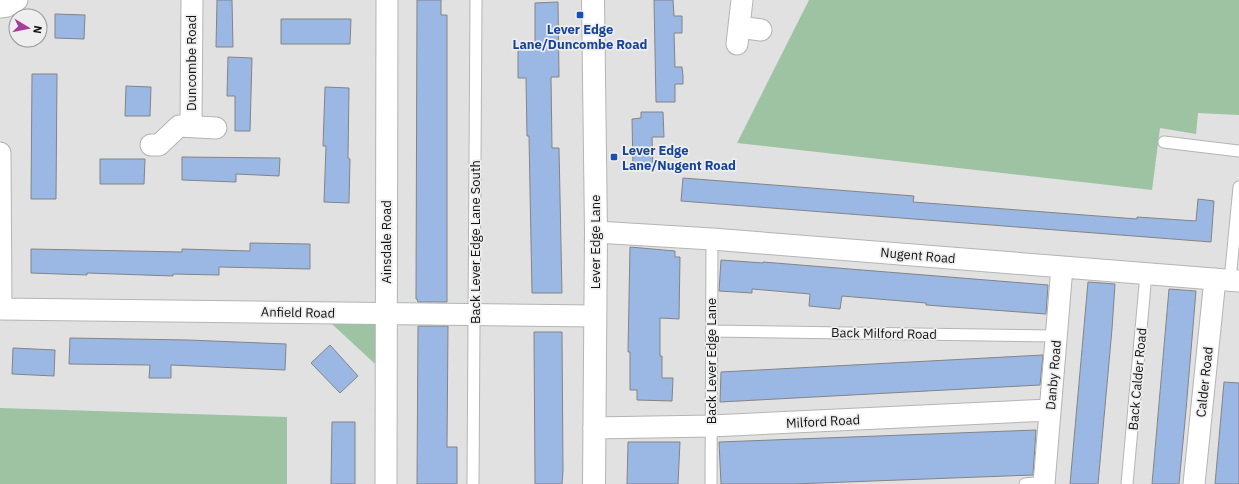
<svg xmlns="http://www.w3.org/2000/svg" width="1239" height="484" viewBox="0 0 1239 484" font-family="'IBM Plex Sans',sans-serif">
	<rect width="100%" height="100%" fill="#e1e1e2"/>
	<path fill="#9dc3a3" d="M809 0H1239V115L1198 113 1196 134 1160 128 1152 190 737 143Z
		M320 313H386V374Z
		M0 408 287 417V484H0Z"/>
	<path fill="#9bb7e3" stroke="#838485" d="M217 0H232L233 47H216Z
		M417 0H441V15H447V302H418L417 299H416Z
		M654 0H673L674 16H682V33H674L675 67H682L683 76V84H675V102H656Z
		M558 2 559 77H551L552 148H559L562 293H532L529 136H527L526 78H518V46L535 45V3Z
		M55 14 85 15 84 39 55 38Z
		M281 19H351L350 44H281Z
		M228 57 252 58 250 131H235V96H227Z
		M32 74H57L56 199H31Z
		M126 86 151 87 150 116H125Z
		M325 87 349 88 348 158 350 159 349 203 324 202 326 146H323Z
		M641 112H663L664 137H652L653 168H633L632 119 641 118Z
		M182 157 280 158 279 176 236 174V182L182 180Z
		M100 159H145L144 184H100Z
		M683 178 914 196 913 202 1137 219V217L1196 221 1198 199 1214 201 1211 242 681 201Z
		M250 243 310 244V269L219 267V275L173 274V276L87 273V275L31 273V249L182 252V249L250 251Z
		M630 247 675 251V257H680L679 319 660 318V356H662V378H673L672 401 637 400V390H630V352H628Z
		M721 260 763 263V262L1048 285 1046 314 926 305V303L842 296 840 309 809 306 810 294 752 289V293L719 291Z
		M1088 282 1115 284 1112 329 1098 484H1070Z
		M1169 289 1196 291 1186 410 1179 484H1152Z
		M418 326H448L447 447H457V484H417Z
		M534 332H562L563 471 562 484H535Z
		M70 338 188 340 286 344 285 370 171 365V378H149L150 365 69 364Z
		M330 345 358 376 340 393 311 363Z
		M13 348 55 350 54 376 12 374Z
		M1043 355 1040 385 720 402 721 372Z
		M1224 382 1239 383V484H1215Z
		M332 422H355V484H331Z
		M1036 430 1033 475 793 484H721L719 442Z
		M628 442H680L678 484H627Z"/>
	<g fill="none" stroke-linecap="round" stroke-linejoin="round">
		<defs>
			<path id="service" d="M1164 142 1239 151
				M1230 280 1239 187
				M711 331 1057 336
				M473 484 476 0
				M711 484 712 239
				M1025 484 1044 482
				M1127 484 1146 274"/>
			<path id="minor" d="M0 7 7 6 17 0
				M739 27 761 30
				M737 44 742 0
				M191 126 192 0
				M151 145H159L179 126 216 128
				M0 153 1 309
				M596 232 712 239 1239 281
				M0 309 595 316
				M594 428 711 426 1050 410
				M386 484 387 0
				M1044 484 1062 267
				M1194 484 1215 279"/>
			<path id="tertiary" d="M593 0 596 232 594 484"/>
		</defs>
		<use href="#service" stroke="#b3b4b4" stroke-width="13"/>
		<use href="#minor" stroke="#b3b4b4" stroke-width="23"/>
		<use href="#tertiary" stroke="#b3b4b4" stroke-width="24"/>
		<use href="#service" stroke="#fff" stroke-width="11"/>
		<use href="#minor" stroke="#fff" stroke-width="21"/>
		<use href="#tertiary" stroke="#fff" stroke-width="22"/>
	</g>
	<g fill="#1a4fb4" stroke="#eeeeef" stroke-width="1.5">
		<rect x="576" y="11" width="8" height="8" rx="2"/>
		<rect x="610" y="153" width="8" height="8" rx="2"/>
	</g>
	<g text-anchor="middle" stroke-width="3.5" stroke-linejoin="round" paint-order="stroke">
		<g font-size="13" font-weight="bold" fill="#164399" stroke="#eeeeef">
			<text x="580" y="34">Lever Edge<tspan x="580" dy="15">Lane/Duncombe Road</tspan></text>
			<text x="622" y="155" text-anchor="start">Lever Edge<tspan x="622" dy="15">Lane/Nugent Road</tspan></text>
		</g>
		<g font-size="13" fill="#121213" stroke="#eeeeef">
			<text transform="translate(191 63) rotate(-90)" y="5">Duncombe Road</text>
			<text transform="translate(386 242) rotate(-90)" y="5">Ainsdale Road</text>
			<text transform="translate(475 242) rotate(-90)" y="5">Back Lever Edge Lane South</text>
			<text transform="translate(595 242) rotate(-90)" y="5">Lever Edge Lane</text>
			<text transform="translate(918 255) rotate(5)" y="5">Nugent Road</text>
			<text transform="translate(298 312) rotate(1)" y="5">Anfield Road</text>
			<text transform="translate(884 333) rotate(1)" y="5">Back Milford Road</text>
			<text transform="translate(711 361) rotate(-90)" y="5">Back Lever Edge Lane</text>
			<text transform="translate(1053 375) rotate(-85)" y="5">Danby Road</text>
			<text transform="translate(1137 379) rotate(-85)" y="5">Back Calder Road</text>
			<text transform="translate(1204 382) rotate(-84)" y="5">Calder Road</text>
			<text transform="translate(823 421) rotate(-3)" y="5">Milford Road</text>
		</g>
	</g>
	<g transform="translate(28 28) rotate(100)"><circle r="19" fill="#eeeeef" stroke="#969697"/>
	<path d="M0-3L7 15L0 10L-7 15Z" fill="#a73c9c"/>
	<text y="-6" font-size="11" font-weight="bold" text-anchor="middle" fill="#121213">N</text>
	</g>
</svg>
